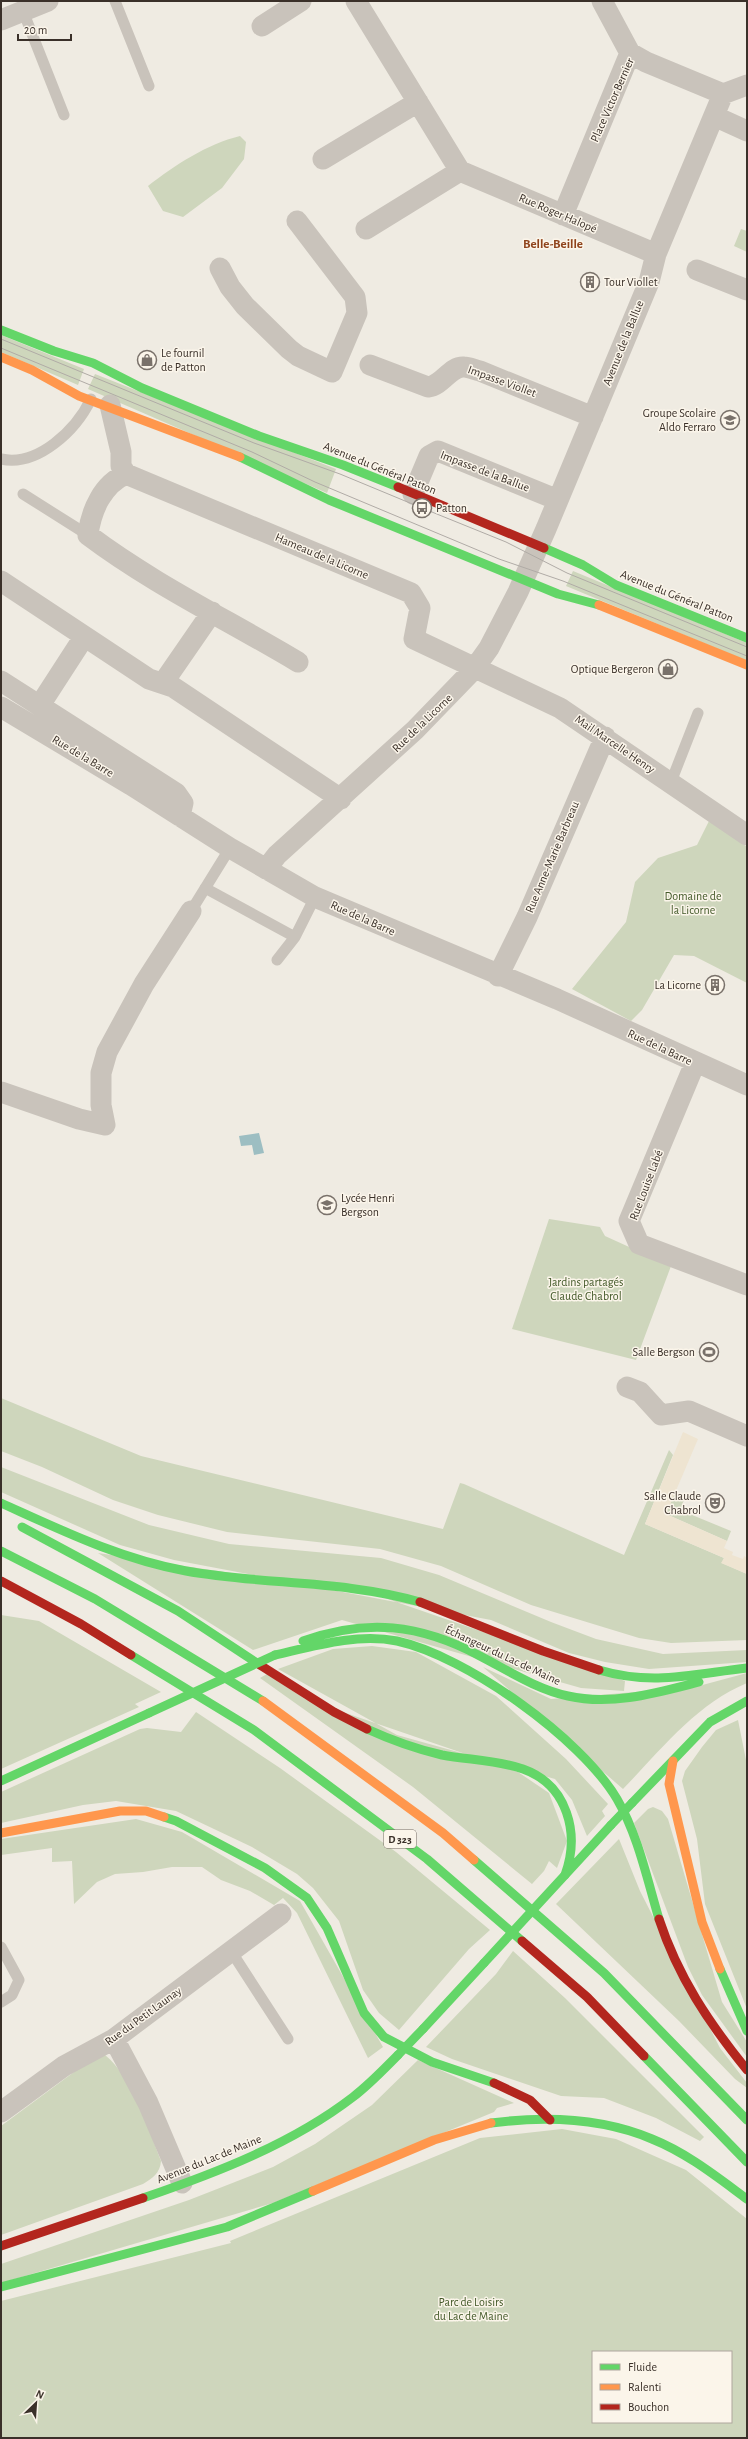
<svg xmlns="http://www.w3.org/2000/svg" width="748" height="2439" viewBox="0 0 748 2439" font-family="'Alegreya Sans',sans-serif">
	<rect width="100%" height="100%" fill="#efebe2"/>
	<path fill="#ced6bc" fill-rule="evenodd" d="M240 136 246 142 244 159 222 188 183 217 163 211 148 186C175 165 207 144 240 136Z
		M741 229 747 231V252L734 246Z
		M1 335 84 369 78 385 1 352Z
		M95 374 336 469 327 493 88 389Z
		M573 571 747 643V661L566 586Z
		M710 819 747 847V983L694 956 674 955 642 1010 631 1021 572 989 626 922 635 882 658 858 697 845Z
		M549 1219 600 1227 605 1236 671 1266 636 1360 512 1329Z
		M1 1398 141 1456 443 1529 460 1483 464 1484 624 1555 669 1450 673 1455 645 1524 724 1558 722 1563 747 1574V1640L671 1643 639 1638 531 1605 441 1566 380 1549 227 1532 158 1515 113 1500 42 1467 1 1451Z
		M1 1467 149 1525 229 1544 381 1558 439 1575 551 1622 596 1639 663 1654 747 1650V1662L649 1669 605 1662 569 1653 491 1620 174 1560 120 1545 1 1492Z
		M675 1492 685 1497 680 1510 731 1531 727 1541 666 1514Z
		M98 1553 376 1595 625 1681 624 1691 581 1688 342 1620 253 1650Z
		M1 1615 39 1621 161 1692 135 1704 139 1707 1 1769Z
		M372 1646 416 1652 496 1696 566 1759 608 1804 602 1811 605 1816 587 1836 572 1800 555 1779 397 1735 278 1669 333 1649Z
		M483 1667 551 1699 695 1687 747 1673V1683C696 1704 660 1751 623 1789Z
		M267 1674 305 1699 518 1772 549 1793 567 1841 557 1868 549 1861 544 1871 532 1884 413 1787 260 1678Z
		M196 1712 280 1768 396 1852 490 1930 469 1949 399 2030 379 2013 363 1990 339 1921 313 1888 297 1874 252 1847 176 1811 116 1801 83 1805 1 1823V1792L140 1729 147 1728 181 1732Z
		M738 1720 747 1765V2009L705 1904 697 1839 682 1781 685 1771 702 1747 716 1730Z
		M653 1807 662 1811 668 1819 722 2002 747 2042V2057L702 1995 688 1967 634 1823 648 1809Z
		M136 1819 182 1832 300 1901 383 2047 368 2058 297 1913 283 1898 274 1905 250 1891 221 1880 202 1867H172L143 1872 115 1874 97 1882 74 1904 72 1861 52 1862V1848L1 1855V1839Z
		M619 1839 640 1891 720 2048 747 2083V2088L735 2079 679 2021 556 1904Z
		M513 1951 565 1998 704 2137 700 2141 656 2118 604 2098 561 2096 452 2059 426 2047 496 1974Z
		M97 2055H105C133 2078 148 2127 161 2161 160 2173 153 2178 143 2184L1 2235V2126Z
		M418 2060 514 2103 497 2108 494 2112 273 2203 1 2283V2264L189 2200 273 2167 315 2144 372 2105Z
		M562 2129 616 2139 686 2170 747 2219V2438H1V2301L231 2243 230 2241 480 2138ZM593 2352H731V2422H593Z"/>
	<path fill="#eee4d1" d="M683 1432 698 1439 666 1514 727 1541 724 1548 733 1552 732 1555 743 1559 744 1556 747 1558V1574L721 1563 724 1558 645 1524Z"/>
	<path fill="#9dbec2" d="M259 1133 264 1153 254 1155 252 1145 241 1146 239 1136Z"/>
	<g fill="none" stroke-linecap="round" stroke-linejoin="round">
		<path stroke="#c9c3bb" stroke-width="11" d="M115 1 149 86
			M23 11 64 115
			M1 459C38 467 76 430 91 399
			M23 494 88 535
			M671 782 698 713
			M205 888 295 937
			M191 911 230 848
			M277 960 295 937 315 897
			M1 1947 19 1980 12 1995 1 2002
			M231 1951 288 2039"/>
		<path stroke="#c9c3bb" stroke-width="21" d="M356 1 460 171 656 254
			M602 1 630 53
			M1 20 48 1
			M262 26 301 1
			M630 53 646 62 723 94
			M723 94 747 85
			M714 116 747 131
			M323 159 418 102
			M563 215 630 53
			M366 229 460 171
			M220 268 230 287 245 306 289 349 298 356 332 372 357 313 355 297 297 221
			M697 270 747 290
			M370 365 428 387C443 385 450 366 464 367 469 367 475 370 480 371L593 417
			M110 405 121 452V466L126 474 411 593 420 608 414 639 560 708 747 835
			M126 474C103 484 91 510 88 535 153 584 228 620 298 662
			M413 494 429 456 438 451 558 500
			M1 581 149 679 173 687 341 799
			M1 681 176 793 183 803 180 816
			M163 683 212 612
			M40 705 84 637
			M1 707 131 785 230 848 315 897 557 999 747 1085
			M266 869 277 855 415 730 474 669 489 648 518 592 546 529 649 282 656 254 723 94
			M498 976 527 917 605 737
			M695 1063 629 1221 639 1244 747 1285
			M1 1092 79 1119 105 1125 101 1105V1073L107 1052 144 984 191 911
			M627 1387 640 1392 661 1415 689 1411 747 1436
			M114 2039 148 2103 182 2183
			M1 2112 64 2066 114 2039 281 1914"/>
		<path stroke="#63d668" stroke-width="9" d="M1 330 54 351 93 363 142 388 259 436 343 465 398 487
			M240 457 329 500 558 594 599 605
			M544 548 583 565 616 585 747 638
			M1 1503C61 1530 120 1559 186 1571 264 1585 343 1580 420 1602
			M22 1527 178 1611 260 1665
			M1 1551 95 1599 263 1701
			M303 1641C367 1618 420 1624 480 1656 509 1671 536 1689 568 1696 612 1706 656 1693 699 1682
			M131 1655 254 1730 427 1859 522 1941
			M275 1655C314 1646 357 1633 397 1641 466 1656 581 1738 617 1799 638 1835 647 1879 659 1919
			M599 1670C653 1686 693 1674 747 1668
			M367 1729C391 1740 416 1749 442 1755 469 1760 497 1760 523 1769 568 1785 580 1834 565 1875
			M1 1781 149 1713
			M632 1803 710 1722 747 1701
			M164 1817 176 1821 265 1868 307 1898 327 1928 364 2013 384 2037 432 2062 494 2083
			M474 1860 604 1973 747 2120
			M565 1875 611 1825
			M720 1969 747 2031
			M423 2029 484 1963
			M644 2056 747 2162
			M491 2123C545 2116 602 2118 652 2139 687 2153 717 2177 747 2199
			M143 2198C216 2173 292 2144 353 2097 370 2084 384 2069 398 2055
			M1 2287 227 2227 313 2191"/>
		<path stroke="#ff974d" stroke-width="9" d="M1 357 32 370 79 396 240 457
			M599 605 747 665
			M263 1701 443 1833 474 1860
			M673 1761 669 1784 702 1922 720 1969
			M1 1833 120 1811H146L164 1817
			M313 2191 434 2140 491 2123"/>
		<path stroke="#b3261e" stroke-width="9" d="M398 487 544 548
			M1 1581 81 1624 131 1655
			M420 1602 543 1651 599 1670
			M260 1665 334 1712 367 1729
			M659 1919C678 1977 709 2023 747 2070
			M522 1941 587 1997 644 2056
			M494 2083 530 2100 550 2120
			M1 2246 143 2198"/>
		<path stroke="#b0aba6" stroke-width="1" d="M1 339 254 443 340 474 422 508 506 542 567 573 747 647
			M1 348 252 452 315 482 499 559 563 581 747 656"/>
		<path stroke="#63d668" stroke-width="9" d="M149 1713 275 1655
			M611 1825 632 1803
			M484 1963 565 1875
			M398 2055 423 2029"/>
	</g>
	<defs>
		<symbol id="building-ring" viewBox="-11 -11 22 22"><circle r="9.5" fill="#fbf5ea" stroke="#79716a" stroke-width="1.5"/><path d="M-4-6H4V6H1V3H-1V6H-4ZM-2.5-4.3h1.7v1.8h-1.7ZM.8-4.3h1.7v1.8H.8ZM-2.5-1h1.7V.8h-1.7ZM.8-1h1.7V.8H.8Z" fill="#79716a"/></symbol>
		<symbol id="shop-ring" viewBox="-11 -11 22 22"><circle r="9.5" fill="#fbf5ea" stroke="#79716a" stroke-width="1.5"/><path d="M-5-2.5h2.3a2.7 3.5 0 0 1 5.4 0H5L5.5 6h-11ZM-1.5-2.5h3a1.5 2.3 0 0 0-3 0Z" fill="#79716a"/></symbol>
		<symbol id="school-ring" viewBox="-11 -11 22 22"><circle r="9.5" fill="#fbf5ea" stroke="#79716a" stroke-width="1.5"/><path d="M0-5L7-2L0 1L-7-2ZM-4 1L0 2.5L4 1V4Q0 6-4 4Z" fill="#79716a"/></symbol>
		<symbol id="bus-ring" viewBox="-11 -11 22 22"><circle r="9.5" fill="#fbf5ea" stroke="#79716a" stroke-width="1.5"/><path d="M-5-6H5V4H4V6H2V4H-2V6H-4V4H-5ZM-3.5-4V0h7V-4ZM-3.5 1.2v1.5H-2V1.2ZM2 1.2v1.5H3.5V1.2Z" fill="#79716a"/></symbol>
		<symbol id="stadium-ring" viewBox="-11 -11 22 22"><circle r="9.5" fill="#fbf5ea" stroke="#79716a" stroke-width="1.5"/><path d="M0-5a6.5 5 0 1 0 0 10a6.5 5 0 1 0 0-10ZM-3.5-1.8h7v3.6h-7Z" fill="#79716a"/></symbol>
		<symbol id="theatre-ring" viewBox="-11 -11 22 22"><circle r="9.5" fill="#fbf5ea" stroke="#79716a" stroke-width="1.5"/><path d="M-5-5.5Q0-4 5-5.5V0Q5 5 0 6Q-5 5-5 0ZM-3.3-2.5H-1v1.5H-3.3ZM1-2.5H3.3v1.5H1ZM-2.8 1Q0 5.5 2.8 1Z" fill="#79716a"/></symbol>
	</defs>
	<g fill-rule="evenodd">
		<use href="#building-ring" x="579" y="271" width="22" height="22"/>
		<use href="#shop-ring" x="136" y="349" width="22" height="22"/>
		<use href="#school-ring" x="719" y="409" width="22" height="22"/>
		<use href="#bus-ring" x="411" y="497" width="22" height="22"/>
		<use href="#shop-ring" x="657" y="658" width="22" height="22"/>
		<use href="#building-ring" x="704" y="974" width="22" height="22"/>
		<use href="#school-ring" x="316" y="1194" width="22" height="22"/>
		<use href="#stadium-ring" x="698" y="1341" width="22" height="22"/>
		<use href="#theatre-ring" x="704" y="1492" width="22" height="22"/>
	</g>
	<g text-anchor="middle" stroke-width="3" stroke-linejoin="round" paint-order="stroke">
		<rect fill="#fbf5ea" stroke="#746b63" stroke-width="1" x="384" y="1830" width="32" height="18" rx="3"/>
		<g font-size="11" font-weight="bold" fill="#3a3029">
			<text x="400" y="1843">D 323</text>
		</g>
		<g font-size="12" fill="#3a3029" stroke="#fbf5ea">
			<text transform="translate(612 100) rotate(-66)" y="4">Place Victor Bernier</text>
			<text transform="translate(558 213) rotate(23)" y="4">Rue Roger Halopé</text>
			<text transform="translate(623 343) rotate(-68)" y="4">Avenue de la Ballue</text>
			<text transform="translate(502 381) rotate(20)" y="4">Impasse Viollet</text>
			<text transform="translate(380 468) rotate(22)" y="4">Avenue du Général Patton</text>
			<text transform="translate(485 471) rotate(21)" y="4">Impasse de la Ballue</text>
			<text transform="translate(322 556) rotate(23)" y="4">Hameau de la Licorne</text>
			<text transform="translate(677 596) rotate(22)" y="4">Avenue du Général Patton</text>
			<text transform="translate(422 723) rotate(-44)" y="4">Rue de la Licorne</text>
			<text transform="translate(615 744) rotate(34)" y="4">Mail Marcelle Henry</text>
			<text transform="translate(83 756) rotate(31)" y="4">Rue de la Barre</text>
			<text transform="translate(552 857) rotate(-67)" y="4">Rue Anne-Marie Barbreau</text>
			<text transform="translate(363 918) rotate(24)" y="4">Rue de la Barre</text>
			<text transform="translate(660 1047) rotate(25)" y="4">Rue de la Barre</text>
			<text transform="translate(646 1185) rotate(-69)" y="4">Rue Louise Labé</text>
			<text transform="translate(503 1655) rotate(25)" y="4">Échangeur du Lac de Maine</text>
			<text transform="translate(143 2016) rotate(-36)" y="4">Rue du Petit Launay</text>
			<text transform="translate(209 2159) rotate(-22)" y="4">Avenue du Lac de Maine</text>
		</g>
		<g font-size="12" fill="#3a3029" stroke="#fbf5ea" text-anchor="end">
			<text x="604" y="286" text-anchor="start">Tour Viollet</text>
			<text x="161" y="357" text-anchor="start">Le fournil<tspan x="161" dy="14">de Patton</tspan></text>
			<text x="716" y="417">Groupe Scolaire<tspan x="716" dy="14">Aldo Ferraro</tspan></text>
			<text x="436" y="512" text-anchor="start">Patton</text>
			<text x="654" y="673">Optique Bergeron</text>
			<text x="701" y="989">La Licorne</text>
			<text x="341" y="1202" text-anchor="start">Lycée Henri<tspan x="341" dy="14">Bergson</tspan></text>
			<text x="695" y="1356">Salle Bergson</text>
			<text x="701" y="1500">Salle Claude<tspan x="701" dy="14">Chabrol</tspan></text>
		</g>
		<g font-size="12" fill="#445a2a" stroke="#fbf5ea">
			<text x="693" y="900">Domaine de<tspan x="693" dy="14">la Licorne</tspan></text>
			<text x="586" y="1286">Jardins partagés<tspan x="586" dy="14">Claude Chabrol</tspan></text>
			<text x="471" y="2306">Parc de Loisirs<tspan x="471" dy="14">du Lac de Maine</tspan></text>
		</g>
		<g font-size="13" font-weight="bold" fill="#8f431b" stroke="#fbf5ea">
			<text x="553" y="248">Belle-Beille</text>
		</g>
	</g>
	<rect width="748" height="2439" fill="none" stroke="#3a3029" stroke-width="4"/>
	<rect x="592" y="2351" width="140" height="72" fill="#fbf5ea" stroke="#aea69d"/>
	<rect x="600" y="2364" width="20" height="6" fill="#63d668" stroke="#aea69d"/>
	<text x="628" y="2371" font-size="12" fill="#3a3029">Fluide</text>
	<rect x="600" y="2384" width="20" height="6" fill="#ff974d" stroke="#aea69d"/>
	<text x="628" y="2391" font-size="12" fill="#3a3029">Ralenti</text>
	<rect x="600" y="2404" width="20" height="6" fill="#b3261e" stroke="#aea69d"/>
	<text x="628" y="2411" font-size="12" fill="#3a3029">Bouchon</text>
	<g transform="translate(36 2403) rotate(25)" stroke="#fbf5ea" stroke-width="3" paint-order="stroke">
	<path d="M0-3L7 15L0 10L-7 15Z" fill="#3a3029"/>
	<text y="-6" font-size="11" font-weight="bold" text-anchor="middle" fill="#3a3029">N</text>
	</g>
	<path d="M18 34v6h53v-6" fill="none" stroke="#3a3029" stroke-width="2"/>
	<text x="24" y="34" font-size="12" fill="#3a3029" stroke="#fbf5ea" stroke-width="3" paint-order="stroke">20 m</text>
</svg>
